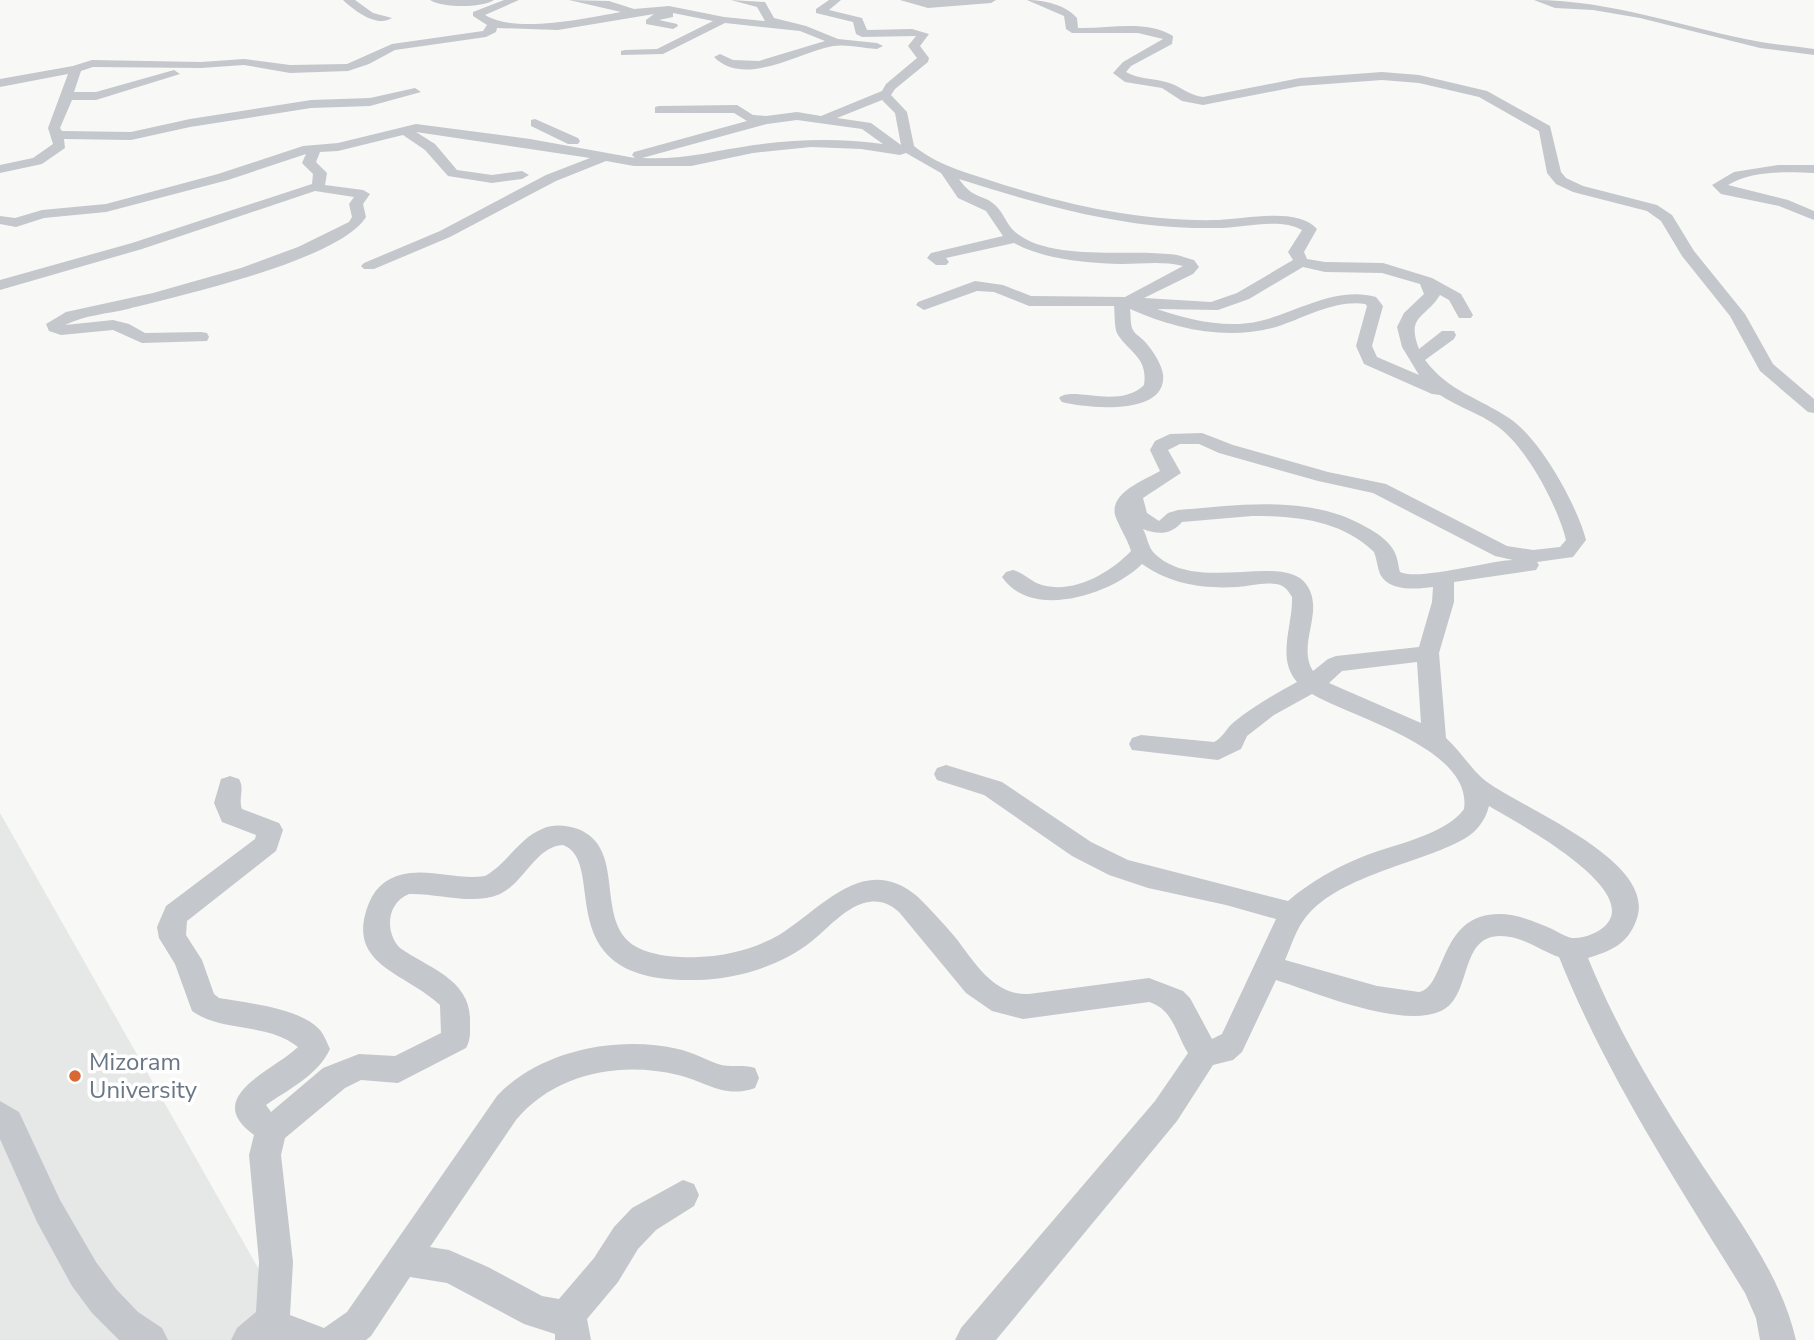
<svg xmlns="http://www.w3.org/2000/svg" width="1814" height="1340" viewBox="0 0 1814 1340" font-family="'Nunito Sans',sans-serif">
	<rect width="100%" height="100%" fill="#f8f8f6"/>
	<path fill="#e6e7e7" d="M0 813 299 1340H0Z"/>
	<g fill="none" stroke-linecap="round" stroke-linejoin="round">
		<path fill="#c4c7cb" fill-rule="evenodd" d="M343 0H355L373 13 392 18C377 28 355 11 343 0Z
			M430 0H494C481 8 443 8 430 0Z
			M504 0H519L485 15C515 34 587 18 621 12L569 0 609 1 634 9 669 6 724 17 765 21 757 7 731 0 765 2 774 18 806 26 838 39 877 43 883 46 877 49C863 48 847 44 833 46 799 52 745 88 714 57L720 54 733 60 759 61 825 41 800 31 725 23 663 54 621 55V51L625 50 657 49 713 21 673 13V17L659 20 677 24 678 26 673 29 646 24V20L654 14 558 30 497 28 496 32 486 37 395 50 369 64 348 71 290 73 244 65 201 68 93 67 81 71 74 92H96L174 70 180 74 96 100H72L60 128 62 131 131 132 190 119 311 100 370 98 415 88 421 92 370 106 311 108 190 127 131 140 64 139 65 148 42 164 0 173V165L33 158 53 144 48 128 68 74 0 87V79L73 66 92 60 201 62 244 59 290 65 347 64 392 44 483 31 487 25 473 16V12Z
			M829 0H841L829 10 862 18 867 30 912 29 929 34 920 46 929 58 928 62 895 89 891 95 907 112 914 146C937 165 965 172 992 181 1066 205 1141 222 1219 220 1245 219 1298 207 1317 229L1304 252 1307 259 1325 262 1383 263 1432 278 1461 294 1473 315 1471 318H1459L1449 300 1440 295C1425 319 1406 315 1419 349L1442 331H1454L1456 335 1454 339 1425 360C1448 391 1479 398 1509 418 1540 438 1577 505 1586 540L1573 557 1537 562 1539 565 1536 570 1454 582V602L1439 653 1446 738C1460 751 1470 767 1482 778 1516 807 1661 860 1636 921 1627 945 1610 951 1588 958 1616 1027 1654 1091 1695 1154 1733 1213 1780 1271 1796 1340H1760L1756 1318 1745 1293C1678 1184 1607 1077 1559 957 1543 952 1528 940 1510 937 1456 927 1475 996 1441 1011 1401 1029 1317 993 1276 980L1242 1052 1233 1060 1213 1065 1177 1121 996 1340H955L961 1328 1155 1101 1188 1053C1176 1034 1173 1009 1149 1002L1023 1019 992 1011 966 993 899 912C889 903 878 899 864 903 844 909 828 928 812 941 781 966 737 979 697 980 543 984 610 863 563 845 536 846 524 883 500 894 472 906 439 893 409 894 386 903 385 933 400 948 428 968 471 979 470 1021 470 1031 471 1039 466 1048L398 1083 361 1080 345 1088 285 1138 281 1155 293 1262 290 1315 324 1328 347 1312 497 1096C540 1050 618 1035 678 1049 692 1052 704 1059 718 1064 730 1068 742 1064 755 1068L759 1078 755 1088C724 1099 707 1082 678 1075 621 1061 555 1073 516 1120L430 1247 449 1250 488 1267 542 1296 559 1299 594 1258 614 1227 632 1208 683 1180 694 1184 699 1195 694 1206 656 1230 638 1249 618 1282 587 1319 591 1340H555V1334L524 1324 447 1283 410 1277 371 1336 366 1340H231L237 1328 256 1312 259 1262 249 1155 254 1135C201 1097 273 1071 298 1047 267 1022 223 1033 192 1011L175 964 159 938 157 927 166 906 255 839 256 835 222 822 214 803 221 779 230 776 239 779C245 789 238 798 242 809L279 823 283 830 276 851 187 921 186 935 202 960 214 994 219 998C247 1003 299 1008 319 1029 324 1034 327 1043 330 1049 318 1075 289 1089 266 1105L271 1112 323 1068 359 1054 395 1056 441 1033 440 1005C405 972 344 965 369 903 376 885 391 875 410 873 435 870 460 880 485 876 507 864 518 839 542 829 554 824 565 825 578 829 624 847 598 910 627 940 643 956 677 958 698 957 727 956 754 949 779 935 822 909 864 851 918 897 930 909 943 923 955 937 974 961 993 996 1029 994L1149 978 1183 991 1190 998 1212 1039 1222 1034 1276 919 1226 905 1148 888 1109 875 1072 856 984 795 937 780 934 774 937 768 946 765 1002 782 1091 842 1128 860 1288 901C1310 882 1335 868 1362 857 1391 845 1446 835 1464 809 1473 748 1352 718 1312 694L1274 715 1247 736 1241 749 1218 760 1132 750 1129 744 1132 738 1141 735 1214 742C1224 737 1226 728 1234 722 1254 706 1275 694 1297 682 1276 658 1293 626 1292 597 1288 590 1284 585 1276 584 1263 582 1249 586 1237 587 1203 589 1170 584 1142 564 1112 594 1032 621 1002 577L1006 572 1013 570C1024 573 1031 582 1042 585 1074 594 1110 573 1131 551 1127 538 1119 527 1115 515 1110 492 1145 480 1160 471L1150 450 1155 441 1170 434 1202 433 1233 445 1328 472 1386 484 1507 546 1533 550 1560 547 1566 540C1558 506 1525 445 1497 426 1479 413 1458 407 1440 395L1432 394 1364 364 1356 346 1367 306 1365 304C1336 300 1308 316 1282 325 1232 342 1177 330 1130 309 1131 315 1130 325 1133 330 1135 334 1138 335 1141 338 1150 346 1161 362 1163 374 1168 417 1085 408 1062 402L1059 398C1071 385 1119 410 1144 385 1148 358 1131 354 1118 335 1114 329 1115 315 1114 306H1029L994 292 977 291 924 310 916 305 918 302 975 281 1003 285 1031 296 1125 297 1183 266C1162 261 1143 264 1122 264 1088 263 1044 260 1014 243L946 258 949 262 946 265H936L927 258 931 253 1003 236 986 211 958 198 941 173 906 153 900 155 861 149 811 147 753 153 691 166H634L606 161 556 181 450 237 374 269H364L361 266 364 263 440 231 546 175 590 158 416 132 435 144 457 170 492 175 522 171 529 175 522 179 492 183 448 176 425 150 403 135 338 151 320 152 316 162 327 173 325 185 363 190 370 194 363 204 366 217C340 260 179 296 128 309 107 314 85 315 65 325L113 320 129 324 145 333 201 332 207 333 209 337 207 341 142 343 113 330 61 335 49 331 46 324 66 312 153 293 241 268 298 247 349 222 352 217 349 204 354 197 315 191 142 249 0 290V280L132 243 312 184 313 174 302 163 306 154 228 180 106 212 44 218 16 227 0 224V216L15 218 42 210 106 204 218 174 303 146 338 143 416 124 530 139 635 158 632 155 634 152 747 121 734 113H655V107L659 106 737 105 753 115 766 116 797 112 821 116 882 91 886 84 917 58 908 46 916 36 862 37 856 34 853 22 816 13V9ZM882 100 895 113 901 145 871 123 837 118ZM797 120 862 129 883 144C840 138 797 139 754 145 713 151 685 160 642 158L767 124ZM959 179C1044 206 1127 230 1217 228 1242 228 1280 217 1302 230L1288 252 1293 260 1237 293 1211 302 1144 298 1193 274 1199 267 1194 260C1186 258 1177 254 1168 254 1126 249 1044 262 1012 229 1006 222 1003 213 997 207 984 193 974 201 959 179ZM1303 267 1325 272 1382 273 1420 284 1424 294 1404 313 1397 327 1402 347 1419 375 1377 357 1372 346 1383 306 1376 297C1335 286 1298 312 1260 321 1226 329 1189 320 1157 309L1218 310 1249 299ZM1180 444H1199L1219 453 1318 481 1373 493 1495 556 1513 560C1487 561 1418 581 1400 572 1398 565 1398 558 1394 551 1388 540 1377 533 1366 527 1309 494 1240 505 1178 510L1168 513 1159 521 1147 513 1143 498 1181 473 1168 450ZM1252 516C1296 516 1341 520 1374 552 1377 559 1377 567 1380 574 1389 592 1417 589 1433 587L1432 602 1419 647 1336 656 1328 659 1313 671C1296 644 1326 611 1306 584 1282 552 1196 595 1154 553 1148 547 1147 536 1143 529 1158 535 1171 535 1182 522ZM1417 662 1421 723 1329 683 1342 671ZM1489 806C1514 821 1641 888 1606 925 1598 933 1583 939 1572 938 1566 937 1558 932 1552 929 1529 919 1505 909 1480 917 1440 930 1443 988 1419 992L1377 986 1285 960C1291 947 1295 932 1303 921 1334 876 1420 864 1464 839 1477 832 1486 819 1489 806Z
			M900 0H996L991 3 928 8Z
			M1027 0C1044 0 1066 5 1077 18L1078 28C1109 29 1145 19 1173 36L1172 44 1131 66 1126 72C1138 79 1152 78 1166 82 1179 85 1188 95 1203 97L1300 78 1382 72 1419 75 1487 91 1550 126 1561 172 1566 178 1583 186 1657 205 1672 215 1694 251 1745 314 1773 364 1814 399V413L1808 412 1760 371 1730 316 1682 256 1661 221 1647 211 1573 192 1556 184 1547 173 1539 131 1479 97 1419 83 1382 80 1300 86 1203 105 1182 101 1162 88 1125 82 1113 73 1123 62 1163 39 1138 33H1072L1066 29 1064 16Z
			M1534 0C1612 0 1684 28 1761 42 1778 45 1796 46 1814 49V55L1760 48 1640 18 1593 10 1555 8Z
			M535 119 578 138 580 141 578 144H568L531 126V120Z
			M1778 165H1814V173C1787 172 1752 170 1728 185L1788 200 1814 211V220L1779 206 1721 194 1712 185 1734 172Z
			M0 1101 19 1112 60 1200 96 1262 116 1289 138 1312 162 1328 168 1340H119L92 1313 72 1286 37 1222 0 1139Z"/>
	</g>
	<circle fill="#d96835" stroke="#fff" stroke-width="2.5" cx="75" cy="1076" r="7"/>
	<g text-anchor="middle" stroke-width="7" stroke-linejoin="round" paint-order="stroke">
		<g font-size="24" fill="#697685" stroke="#fff" text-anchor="start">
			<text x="89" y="1070">Mizoram<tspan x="89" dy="28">University</tspan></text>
		</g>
	</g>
</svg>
